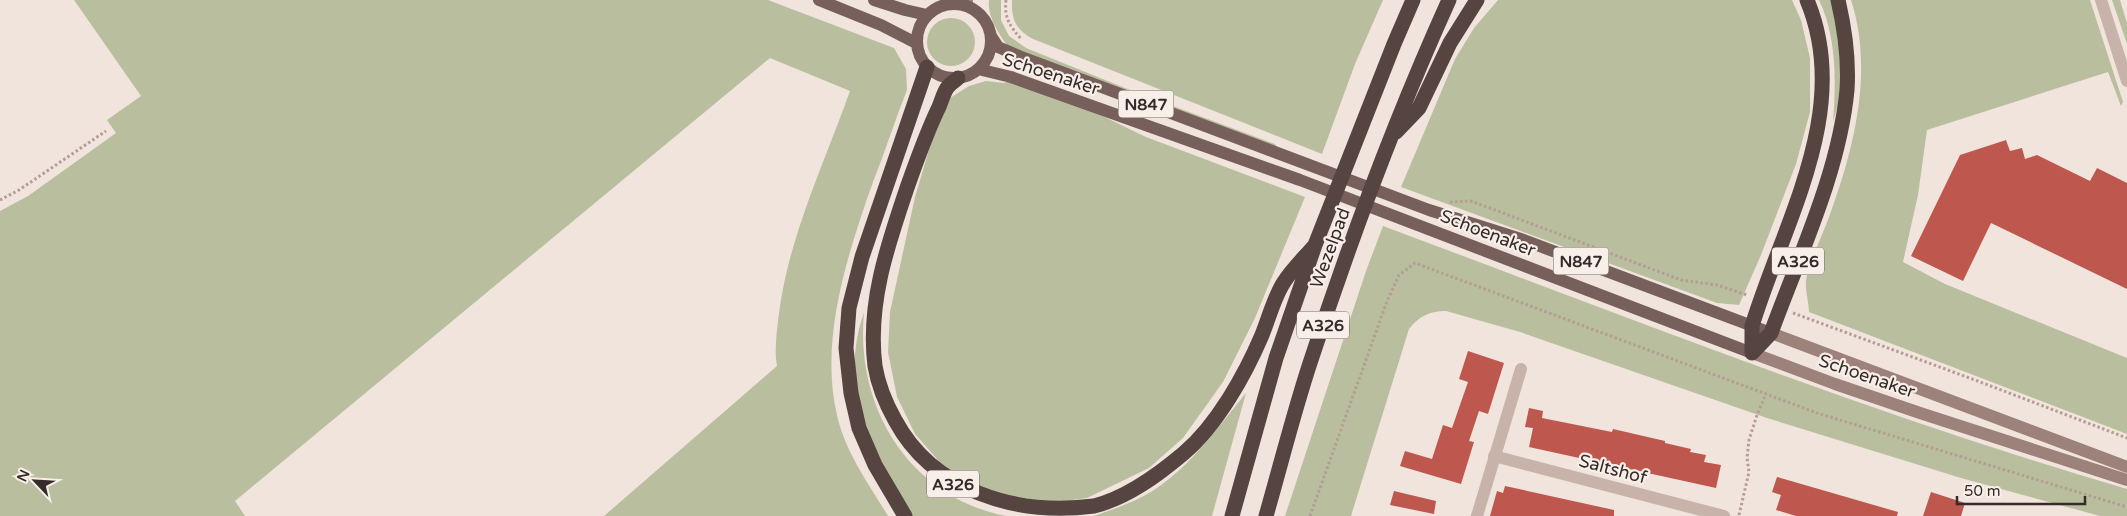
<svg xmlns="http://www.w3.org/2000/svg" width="2127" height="516" viewBox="0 0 2127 516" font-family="'Varela Round',sans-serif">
	<rect width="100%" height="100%" fill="#f1e4dd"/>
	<path fill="#b9bf9e" d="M74 0H768L894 48 906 69 907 90C895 120 885 152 873 182 848 253 819 339 837 415 845 452 869 484 888 516H604L777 366C774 350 777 330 779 313 789 236 824 164 850 91L770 58 235 501 245 516H0V211L28 196 116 133 107 120 141 96Z
		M989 0H1001V20L1009 36 1026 48 1125 88 1275 144 1277 148 1104 85 1007 45C998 33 987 15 989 0Z
		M1012 0H1383L1355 64 1322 154 1033 39C1016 30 1011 19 1012 0Z
		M1498 0H1792L1801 20 1810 58V112L1796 164 1761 255 1739 305 1717 303 1401 187 1455 59 1474 28Z
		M1819 0H1837L1844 48 1840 97 1833 122C1836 81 1837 38 1819 0Z
		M1851 0H2090L2123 102 2121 106 2108 72 1927 130 1918 195 1903 262 1945 284 2127 358V434L1809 312C1809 302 1805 292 1806 282 1806 271 1824 231 1829 217 1854 149 1874 71 1851 0Z
		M2112 0H2120L2127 23V44Z
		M927 42a24 24 0 1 1 48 0a24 24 0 1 1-48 0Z
		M986 81 1004 83 1009 81 1082 106 1146 137 1305 197 1255 318 1223 382 1183 438 1149 468 1087 498 1052 503 979 490 944 467 915 434 897 397 888 352 890 312 915 197 931 143 950 98 969 86Z
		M1383 226C1630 318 1874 415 2127 489V516H2100L1961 478 1767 418 1520 332 1446 311C1430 311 1419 316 1409 329L1351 516H1285L1366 271Z
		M864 313C855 408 910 497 1006 516H911C901 500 889 484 880 466 857 419 845 364 864 313Z
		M1246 393 1212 516H1094C1114 509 1135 502 1154 490 1191 466 1218 427 1246 393Z"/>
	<path fill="#be574d" d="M2006 140 2010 151 2022 148 2025 159 2037 155 2090 181 2097 168 2127 183V289L1991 223 1963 281 1911 256 1960 155Z
		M1468 351 1504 363 1488 414 1479 411 1469 441 1474 442 1461 484 1400 466 1405 451 1432 459 1443 425 1452 428 1468 382 1459 379Z
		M1529 408 1543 411 1542 418 1612 432 1613 429 1665 441V443L1691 449 1690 452 1706 455 1704 462 1721 465 1716 488 1529 447 1533 428 1525 427Z
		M1777 477 1898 512 1897 516H1796L1776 510 1781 495 1772 492Z
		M1505 486 1614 510V516H1490L1497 491 1503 493Z
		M1394 491 1436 501 1434 514 1390 505Z
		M1931 492 1965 503 1961 516H1923Z"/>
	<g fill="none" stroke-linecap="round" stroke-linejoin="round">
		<path stroke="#b49d94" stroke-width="3" stroke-dasharray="2.5 2.5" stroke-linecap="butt" d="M1006 0C1004 19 1010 26 1022 40
			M0 200 19 190 106 131
			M1450 202 1471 201 1681 280 1717 285 1747 295
			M1793 313 1975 380 2127 438
			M1739 515 1749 472 1747 458 1749 440 1757 415 1766 394
			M1310 516 1386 304 1399 275 1415 263 1817 413 2127 507"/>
		<path stroke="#c8b3aa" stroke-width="12" d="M2101 0 2127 81
			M1494 456 1724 516
			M1477 516 1521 369"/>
		<path stroke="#9c827b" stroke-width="12" d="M966 5 967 0
			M1771 333 2127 467
			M1752 353 1835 384 1920 413 2127 480"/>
		<path stroke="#77605b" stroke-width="12" d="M819 0 881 25 916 43
			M874 0 905 10 927 15
			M917 41a37 37 0 1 1 74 0a37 37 0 1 1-74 0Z
			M991 36 998 47 1019 56 1429 210 1521 239 1771 333
			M978 69 1011 77 1300 180 1752 353"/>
		<path stroke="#564441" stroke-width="15" d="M958 78C955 81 950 84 947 88 943 94 941 103 938 109 926 134 917 160 908 185 888 244 867 303 875 366 878 384 886 404 895 420 933 491 1016 516 1094 506 1127 498 1158 475 1184 453 1217 425 1245 375 1262 335 1269 318 1274 297 1284 282 1292 269 1305 257 1315 245
			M1396 132 1419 108 1450 43 1477 0
			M1752 353 1771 333C1799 256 1839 173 1847 90 1849 60 1845 30 1838 0
			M1752 353V326C1784 221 1853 110 1807 0
			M905 516 875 465 859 428 851 393 846 348 849 308 862 257 927 67
			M1232 516 1276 358 1315 245 1394 44 1413 0
			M1266 516C1281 464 1294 411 1311 360 1351 238 1396 117 1449 0"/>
	</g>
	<g text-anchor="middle" stroke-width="4.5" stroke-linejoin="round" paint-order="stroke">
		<g fill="#f9efe9" stroke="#706663" stroke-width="1">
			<rect x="1118.5" y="90.5" width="55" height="27" rx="4"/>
			<rect x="1553.5" y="247.5" width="55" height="27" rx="4"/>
			<rect x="1772" y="247.5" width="52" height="27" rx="4"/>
			<rect x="1297" y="311.5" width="52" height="27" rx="4"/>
			<rect x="927" y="470.5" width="52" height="27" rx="4"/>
		</g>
		<g font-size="16" font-weight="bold" fill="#362b29">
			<text x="1146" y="110">N847</text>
			<text x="1581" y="267">N847</text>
			<text x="1798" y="267">A326</text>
			<text x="1323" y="331">A326</text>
			<text x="953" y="490">A326</text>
		</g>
		<g font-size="18" fill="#362b29" stroke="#f9efe9">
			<text transform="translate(1051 74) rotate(18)" y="6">Schoenaker</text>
			<text transform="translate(1488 233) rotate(21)" y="6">Schoenaker</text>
			<text transform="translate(1330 248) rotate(-70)" y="6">Wezelpad</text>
			<text transform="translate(1867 376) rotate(19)" y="6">Schoenaker</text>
			<text transform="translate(1613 469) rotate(15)" y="6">Saltshof</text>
		</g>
	</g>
	<g transform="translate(35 481) rotate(295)" stroke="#f9efe9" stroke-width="4" paint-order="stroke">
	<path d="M0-4L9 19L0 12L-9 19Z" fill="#362b29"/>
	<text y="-8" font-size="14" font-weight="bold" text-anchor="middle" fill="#362b29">N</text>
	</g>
	<path d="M1957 496v8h128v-8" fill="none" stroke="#362b29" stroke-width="2.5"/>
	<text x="1964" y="496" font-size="15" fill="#362b29" stroke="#f9efe9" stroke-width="4" paint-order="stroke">50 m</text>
</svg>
